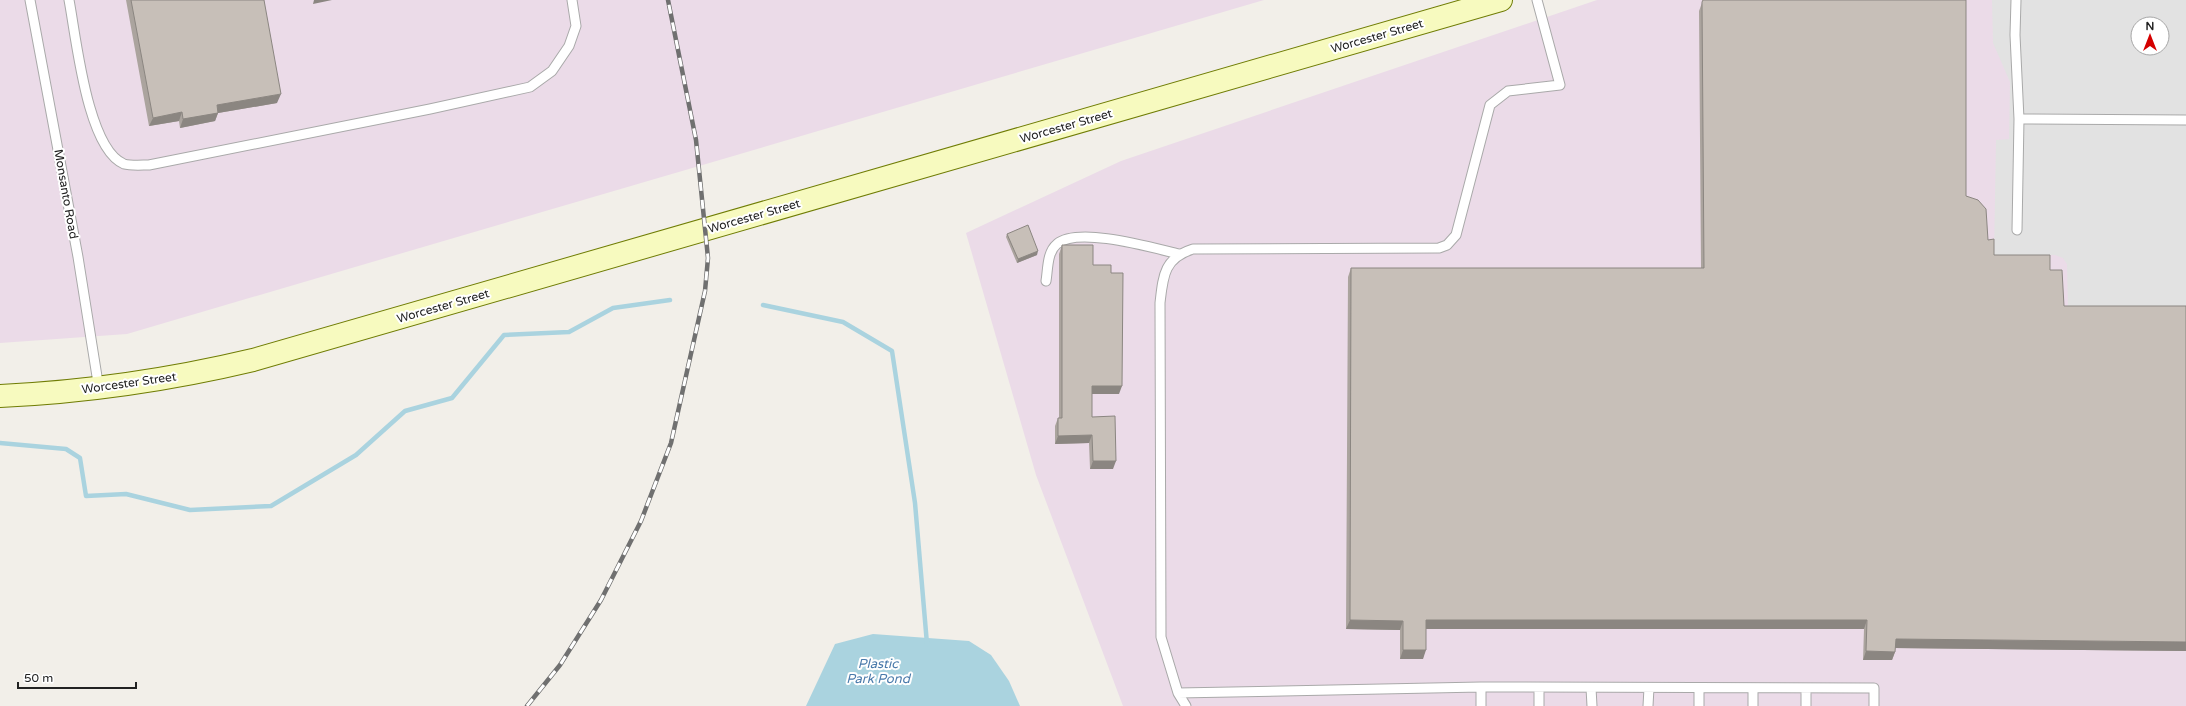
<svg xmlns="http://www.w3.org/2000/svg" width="2186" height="706" viewBox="0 0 2186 706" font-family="'Varela Round',sans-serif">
	<rect width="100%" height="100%" fill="#f2efe9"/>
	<path fill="#ebdbe8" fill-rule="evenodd" d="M0 0H1264L127 334 0 343Z
		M1597 0H2186V706H1123L1036 475 966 233 1121 161ZM2138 24H2162V48H2138Z"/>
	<path fill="#e2e2e2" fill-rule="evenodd" d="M1992 0H2186V311L2068 310 2067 264 2063 258 2055 255H1994L1996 140 2009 139 2010 82 1993 43ZM2138 24H2162V48H2138Z"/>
	<path fill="#aad3df" d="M873 634 969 641 991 655 1009 681 1020 706H806L835 644Z"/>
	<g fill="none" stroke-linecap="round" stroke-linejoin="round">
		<path stroke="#aad3df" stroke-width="4.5" d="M763 305 843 322 892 351 915 503 927 644
			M0 443 66 449 80 458 86 496 126 494 190 510 271 506 356 455 405 411 452 398 504 335 569 332 613 308 670 300"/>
		<defs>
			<path id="service" d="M30 0 78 257 99 389
				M69 0C76 36 87 149 124 164 131 166 142 165 149 165L430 109 530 87 552 71 569 46 576 26 572 0
				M2016 0 2015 35 2019 119 2017 230
				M2019 119 2186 120
				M1046 281C1048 269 1047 252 1057 244 1078 226 1153 248 1179 254
				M1591 688 1592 706
				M1806 688V706
				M1699 689V706
				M1753 689V706
				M1178 693 1481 687
				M1186 706 1178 693 1161 637 1160 303C1163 276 1164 258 1193 249L1439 248 1447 245 1456 235 1490 105 1508 91 1560 85 1537 0
				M1481 706V687L1874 688V706
				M1539 706V688
				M1648 706 1649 688"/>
			<path id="secondary" d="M0 396C86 392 169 380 253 360L1501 0"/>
		</defs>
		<use href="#service" stroke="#a9a9a9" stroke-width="11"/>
		<use href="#secondary" stroke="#707d05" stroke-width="24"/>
		<use href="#service" stroke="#fff" stroke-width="9"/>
		<use href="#secondary" stroke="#f7fabf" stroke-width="22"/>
		<defs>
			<path id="rail" d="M527 706 560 665 601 600 641 521 671 443 705 291 708 258 696 140 668 0"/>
		</defs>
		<use href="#rail" stroke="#707070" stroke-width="4.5"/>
		<use href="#rail" stroke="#fff" stroke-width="3" stroke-dasharray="9" stroke-linecap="butt"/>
	</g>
	<path fill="#aba49e" d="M126 0H264L277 103 218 113 215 121 180 128 179 121 149 126Z
		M1703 0 1966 196 1988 240 1994 255 2050 270 2064 306 2186 651 1895 648V652L1892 660H1863L1864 629H1426L1423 659H1400V630L1346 629 1348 277 1351 268H1701L1699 11Z
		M1007 234 1037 255 1017 263 1006 237Z
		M1062 245 1093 265 1111 273 1119 394H1092V417L1113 469H1090L1089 443 1055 444V426L1058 418H1059V254Z"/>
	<path fill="#8b8681" d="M314 0H332L313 4Z
		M281 94 277 103 218 113 215 121 180 128 183 119 217 105Z
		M182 112 179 121 149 126 153 118Z
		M1038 251 1037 255 1017 263 1018 259Z
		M1092 386H1122L1119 394H1089Z
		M1092 435 1089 443 1055 444 1058 436Z
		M1093 461H1116L1113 469H1090Z
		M1350 620 1403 621 1400 630 1346 629Z
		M1426 620H1867L1864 629H1423Z
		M1896 639 2186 642V651L1892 648Z
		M1403 650H1426L1423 659H1400Z
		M1866 651 1895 652 1892 660H1863Z"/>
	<path fill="#c7bfb8" stroke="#8b8681" d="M131 0H264L281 94 217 105 218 113 183 119 182 112 153 118Z
		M1703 0H1966V196L1978 200 1986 209 1988 240 1994 239V255H2050V270H2062L2064 306H2186V642L1896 639 1895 652 1866 651 1867 620H1426V650H1403V621L1350 620 1351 268H1704L1702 2Z
		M1028 225 1038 251 1018 259 1007 234Z
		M1062 245H1093V265H1111V273H1123L1122 386H1092V417L1115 416 1116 461H1093L1092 435 1058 436V418H1062Z"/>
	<g text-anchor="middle" stroke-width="4" stroke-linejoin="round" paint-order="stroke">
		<g font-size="12" fill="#222" stroke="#fff">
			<text transform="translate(1377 36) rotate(-16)" y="4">Worcester Street</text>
			<text transform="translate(1066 126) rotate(-16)" y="4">Worcester Street</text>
			<text transform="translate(66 194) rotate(80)" y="4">Monsanto Road</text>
			<text transform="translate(754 216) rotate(-16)" y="4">Worcester Street</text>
			<text transform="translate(443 306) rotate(-16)" y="4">Worcester Street</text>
			<text transform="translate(129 383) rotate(-8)" y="4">Worcester Street</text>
		</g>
		<g font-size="13" font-style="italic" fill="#4a7aab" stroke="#fff">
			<text x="878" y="668">Plastic<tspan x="878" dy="15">Park Pond</tspan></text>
		</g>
	</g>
	<g transform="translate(2150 36)"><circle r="19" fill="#ffffff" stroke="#a7a7a7"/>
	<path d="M0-3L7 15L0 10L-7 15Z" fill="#d40000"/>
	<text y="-6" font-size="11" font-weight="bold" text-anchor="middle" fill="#222222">N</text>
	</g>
	<path d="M18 682v6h118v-6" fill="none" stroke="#222222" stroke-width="2"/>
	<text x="24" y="682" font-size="12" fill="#222222" stroke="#ffffff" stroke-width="3" paint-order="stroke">50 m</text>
</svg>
